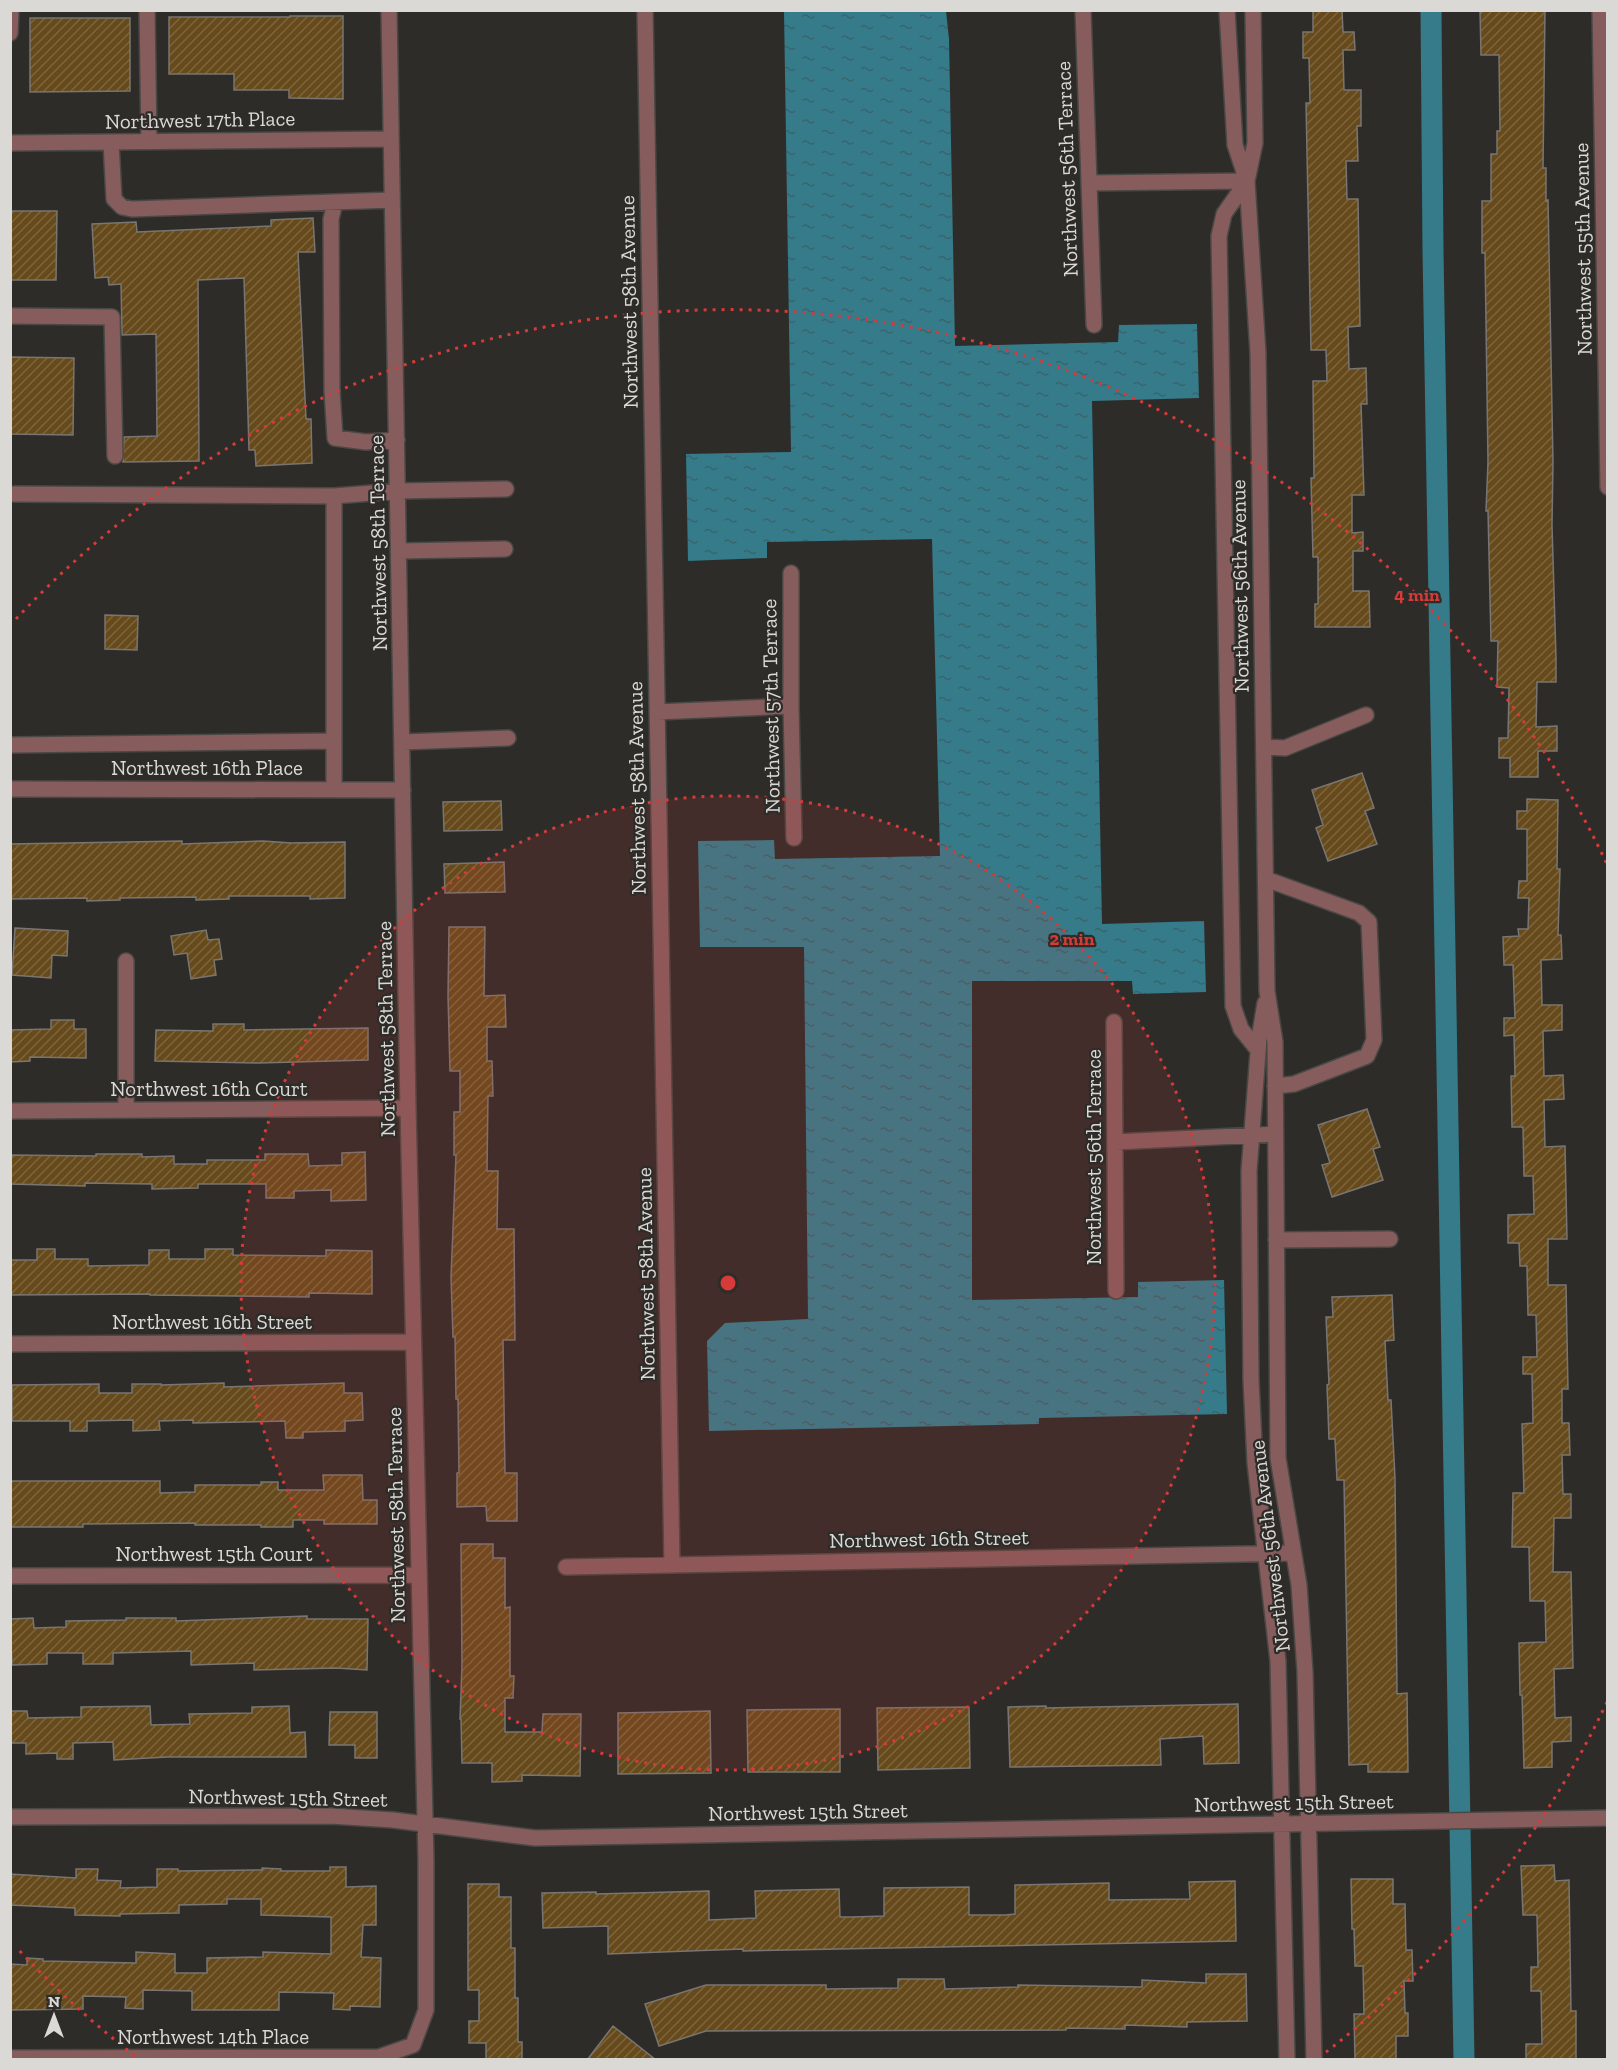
<svg xmlns="http://www.w3.org/2000/svg" width="1618" height="2070" viewBox="0 0 1618 2070" font-family="'Zilla Slab',serif">
	<defs>
		<pattern id="water-ripples" width="26" height="14" patternUnits="userSpaceOnUse" patternTransform="scale(1.5)"><rect width="26" height="14" fill="#357b8a"/><path d="M2 4q2-2 4 0t4 0M15 11q2-2 4 0t4 0" fill="none" stroke="#3a646c"/></pattern>
		<pattern id="building-hatch" width="6" height="6" patternUnits="userSpaceOnUse" patternTransform="scale(1.5)"><rect width="6" height="6" fill="#674a1c"/><path d="M-1 1l2-2M0 6l6-6M5 7l2-2" fill="none" stroke="#7c643c"/></pattern>
	</defs>
	<rect width="100%" height="100%" fill="#2e2c28"/>
	<path fill="url(#water-ripples)" d="M784 11H946L949 39 955 346 1118 342 1119 325 1197 324 1199 398 1092 401 1102 924 1204 921 1206 992 1133 994 1132 981H972V1300L1138 1297V1282L1224 1280 1227 1414 1039 1418V1424L709 1431 707 1341 725 1323 808 1319 804 947H700L698 841 774 840 775 859 940 856 932 539 767 542V558L688 561 686 454 791 452Z"/>
	<g fill="none" stroke-linecap="round" stroke-linejoin="round">
		<path stroke="#357b8a" stroke-width="21" d="M1431 10 1433 251 1464 2060"/>
	</g>
	<path fill="url(#building-hatch)" stroke="#797672" stroke-width="1.5" d="M1313 10H1342L1343 32H1354L1355 50H1343L1344 90H1361V126H1357L1358 161H1346L1347 199H1358L1360 326 1348 327 1349 369 1366 368 1367 404H1361L1364 495H1352V533L1363 532V551H1353V591H1369L1370 627H1315V604H1318V557H1313L1311 478H1314L1313 381H1327L1326 350H1311L1306 103H1310L1309 58H1303V32H1313Z
		M1480 10H1545L1543 168H1546V201L1548 200 1553 462 1552 525 1556 658V682H1537L1536 727 1557 726V751H1538V777H1510V758H1499V738H1508L1509 688 1497 687 1498 641H1491L1488 511H1486L1488 462 1485 253H1482V201H1491V154H1497V131H1500L1499 55H1481Z
		M290 16H343V99L289 98V90H234V74H169V17H290Z
		M30 18H130V91L30 92Z
		M10 211H57L56 280H10Z
		M313 218 315 252H298L306 419H311L312 463 256 466 255 450H249L244 278 198 280 199 461 123 462 124 437 157 436 156 334 122 335 121 284 109 285 108 277 95 278 92 224 136 222 137 232 271 226V220Z
		M10 357 74 358 73 435 10 434Z
		M105 615 138 616 137 650 105 649Z
		M1362 773 1374 808 1365 811 1377 844 1328 861 1316 828 1323 825 1312 790Z
		M1527 799 1558 800 1557 869H1560L1558 935H1561L1562 959 1541 960 1542 1005H1562V1030L1543 1031 1544 1076 1563 1075 1564 1099 1544 1100 1545 1147 1565 1146 1567 1239H1548V1285H1566L1568 1389H1562V1423H1569L1570 1455H1562L1563 1494H1571V1518H1554L1553 1572H1571L1573 1668 1554 1669 1555 1718 1571 1717V1741L1552 1742V1767L1524 1768 1522 1695H1520L1519 1643 1546 1642 1545 1601H1530L1529 1547H1512L1513 1493H1524L1522 1424 1533 1423 1532 1374H1523V1357H1537L1536 1315H1528L1527 1266H1520L1519 1243H1508V1215L1534 1214 1533 1176H1524L1523 1127H1512L1511 1076H1515L1514 1035 1504 1036V1018H1515L1513 965H1504L1503 937 1519 936 1518 929H1528L1529 898H1518L1519 881H1527V829H1517V811H1527Z
		M501 801 502 830 444 831 443 802Z
		M182 841V844L263 841 291 843 345 842V898L310 899V896H229V899L196 900V897L120 898V900L87 901V898L10 899V844Z
		M504 862 505 892 445 893 444 864Z
		M449 927H485L484 996 505 995 506 1027H487V1061H492L493 1096H488L487 1171H498L497 1229H514L515 1340H503L505 1473H517V1521H487L486 1506 457 1507V1473H459L458 1399H456L455 1337H453L451 1277 456 1155H454V1112H460V1071H450L448 996Z
		M15 928 68 931 67 956 52 955 51 978 12 975Z
		M206 930 208 940 219 939 222 959 214 960 216 975 191 979 187 953 174 955 171 936Z
		M51 1020H74V1029H86V1058L30 1057V1061L10 1062V1030L51 1029Z
		M213 1024H244V1030L368 1028V1060L259 1063 155 1061 156 1030 213 1031Z
		M1367 1109 1380 1147 1373 1149 1383 1180 1332 1197 1322 1165 1330 1163 1318 1125Z
		M365 1152 366 1200 331 1201V1190L294 1191V1198H266V1184H198V1188L152 1189V1184L85 1183V1186L10 1184V1155L96 1156V1154H142V1157L174 1156V1164H207V1160H265V1154H308L309 1166 342 1165V1153Z
		M37 1249H55V1259H88V1266L149 1265V1250H169V1259H205V1249H233V1255L326 1256V1250L372 1251V1294L309 1293V1297L150 1295V1294L10 1295V1260H37Z
		M1392 1295 1394 1340 1385 1341 1388 1400H1391L1395 1478 1397 1694 1407 1693 1408 1772H1368V1764L1349 1765 1344 1480H1337L1335 1439H1329L1327 1385 1329 1384 1326 1317H1333L1332 1297Z
		M224 1383V1387L344 1383V1393H362L363 1420 345 1421V1431L303 1432V1438H286L285 1421 193 1423V1420L159 1421 160 1430 133 1431V1420L87 1421V1431H70V1421H12V1385L99 1384V1393H132V1384H161V1385Z
		M323 1475H362L363 1500H377V1524H324V1520H293V1527H261V1525H195V1523L83 1524V1527H10L11 1481H160V1493L195 1492V1485H261V1482H278V1490H324Z
		M461 1544H493V1558H505V1608L510 1607V1676H514L513 1698H505V1732H542L543 1714H581L580 1776 522 1775V1781L492 1782V1763H462L461 1719H460L462 1665Z
		M307 1616V1619H368L367 1670 336 1668 254 1670V1663L191 1665V1651L113 1653V1664H83V1653H47V1664L12 1665 10 1619 33 1618 34 1628 66 1627V1621L126 1620V1618H176V1621Z
		M1238 1704 1239 1763 1204 1764 1203 1736 1160 1739 1161 1765 1010 1767 1008 1707 1046 1706V1708Z
		M150 1706 151 1725 190 1724 189 1714 252 1713V1707L289 1706 290 1733 305 1732 306 1757H167L114 1760 113 1742 73 1743V1759H57V1753L26 1754V1743H10V1711H27L28 1718 81 1717V1707Z
		M969 1707 970 1768 878 1770 877 1708Z
		M840 1709V1772H748L747 1710Z
		M710 1711 711 1773 618 1774V1713Z
		M330 1712H377V1758H355V1745H329Z
		M1554 1865 1555 1881 1569 1880 1571 2011H1576V2060H1526V2044H1542L1541 1991H1531V1967H1538L1537 1915H1523L1521 1866Z
		M330 1867H346V1887L376 1886V1925H363L361 1957 381 1958 380 2007 350 2006V2010L333 2009 334 1993 279 1992V2010H192V1991L143 1990V2009L125 2008 126 1997 83 1996V2009L10 2010V1964L27 1965V1958L43 1959V1961L136 1963V1952L175 1954V1973H207V1958L263 1957V1952L331 1954V1917L261 1915V1899H227V1904L179 1905V1913L120 1914V1916L75 1915V1908L10 1905V1874L76 1878V1869H98L97 1880 121 1881 120 1888 157 1887V1869H178V1871L262 1870V1868L281 1869V1871H330Z
		M1351 1879H1393V1904H1405L1406 1950H1412L1413 1981H1404L1405 2013H1408V2036H1396V2060H1355L1354 2014H1364L1363 1966H1355L1354 1929H1352Z
		M1235 1881 1236 1941 743 1951V1949L608 1954V1926L543 1928 542 1893 596 1892V1894L709 1891V1920L756 1918 755 1891 839 1889 840 1917H853L884 1916V1888L969 1887V1915H1005L1015 1914V1885L1109 1883V1900L1190 1899 1189 1882Z
		M468 1884H499V1897H511V1948H515V1998H518V2042H522V2060H486V2043H469V2021H479V1990H468Z
		M1206 1974H1246L1247 2021 1187 2022V2027L1125 2025V2029L1066 2028V2030L706 2031 659 2046 645 2004 706 1985H826V1989L898 1988V1979H944L945 1989 1018 1987V1985L1142 1987V1980L1206 1983Z
		M613 2026 656 2060H587Z"/>
	<g fill="none" stroke-linecap="round" stroke-linejoin="round">
		<defs>
			<path id="minor" d="M147 10 149 142
				M645 10 672 1565
				M1083 10 1094 325
				M1227 10 1235 145 1247 181 1258 353 1267 991 1275 1042 1278 1458 1299 1585 1305 1672 1314 2060
				M1253 10 1255 143 1247 181 1224 214 1219 236 1233 1006 1241 1029 1258 1050
				M1600 10 1608 487
				M10 33 11 10
				M111 142 114 199 122 207 132 209 392 200
				M10 143 391 139
				M1089 183 1247 181
				M335 203 331 219 332 390 335 438 366 442 397 440
				M10 316 112 317 115 456
				M14 494 334 496V790
				M334 496 398 491 506 489
				M399 551 505 549
				M791 573V706L794 838
				M657 712 791 706
				M403 742 508 738
				M10 745 334 741
				M1264 747 1285 748 1366 715
				M10 789 403 790
				M1266 879 1359 913 1369 922 1374 1040 1367 1056 1294 1084 1275 1086
				M126 961V1110
				M1265 1003 1259 1039 1249 1171 1251 1380 1255 1463 1278 1661 1287 2060
				M1114 1022 1116 1291
				M10 1111 408 1108
				M1115 1142 1275 1134
				M1276 1240 1390 1239
				M10 1344 413 1342
				M566 1567 1293 1553
				M10 1576 418 1575
				M10 1817 331 1816 393 1820 535 1838 1608 1818
				M10 2058 379 2057 413 2045 426 2010V1860L408 1108 389 10"/>
		</defs>
		<use href="#minor" stroke="#4a4844" stroke-width="18"/>
		<use href="#minor" stroke="#865c5c" stroke-width="15"/>
	</g>
	<circle cx="728" cy="1283" r="487" fill="#d63a39" fill-opacity=".12"/>
	<g fill="none" stroke="#d63a39" stroke-width="3" stroke-dasharray="3 6">
		<circle cx="728" cy="1283" r="487"/>
		<path d="M1607 1702A974 974 0 0 1 1321 2056M135 2056A974 974 0 0 1 16 1947M16 619A974 974 0 0 1 1607 864"/>
	</g>
	<g text-anchor="middle" stroke-width="4.5" stroke-linejoin="round" paint-order="stroke">
		<g font-size="21" fill="#dad9d6" stroke="#2e2c28">
			<text transform="translate(200 120) rotate(-1)" y="7">Northwest 17th Place</text>
			<text transform="translate(1067 169) rotate(-92)" y="7">Northwest 56th Terrace</text>
			<text transform="translate(1583 249) rotate(-91)" y="7">Northwest 55th Avenue</text>
			<text transform="translate(629 302) rotate(-91)" y="7">Northwest 58th Avenue</text>
			<text transform="translate(378 543) rotate(-91)" y="7">Northwest 58th Terrace</text>
			<text transform="translate(1240 586) rotate(-91)" y="7">Northwest 56th Avenue</text>
			<text transform="translate(771 706) rotate(-91)" y="7">Northwest 57th Terrace</text>
			<text x="207" y="775">Northwest 16th Place</text>
			<text transform="translate(637 788) rotate(-91)" y="7">Northwest 58th Avenue</text>
			<text transform="translate(386 1029) rotate(-91)" y="7">Northwest 58th Terrace</text>
			<text x="209" y="1096">Northwest 16th Court</text>
			<text transform="translate(1094 1157) rotate(-90)" y="7">Northwest 56th Terrace</text>
			<text transform="translate(646 1274) rotate(-91)" y="7">Northwest 58th Avenue</text>
			<text x="212" y="1329">Northwest 16th Street</text>
			<text transform="translate(396 1515) rotate(-91)" y="7">Northwest 58th Terrace</text>
			<text transform="translate(929 1539) rotate(-1)" y="7">Northwest 16th Street</text>
			<text transform="translate(1270 1546) rotate(-97)" y="7">Northwest 56th Avenue</text>
			<text x="214" y="1561">Northwest 15th Court</text>
			<text transform="translate(288 1798) rotate(1)" y="7">Northwest 15th Street</text>
			<text transform="translate(1294 1803) rotate(-1)" y="7">Northwest 15th Street</text>
			<text transform="translate(808 1812) rotate(-1)" y="7">Northwest 15th Street</text>
			<text x="213" y="2044">Northwest 14th Place</text>
		</g>
	</g>
	<circle cx="728" cy="1283" r="9" fill="#d63a39" stroke="#2e2c28" stroke-width="3"/>
	<g font-size="18" text-anchor="middle" font-weight="bold" fill="#d63a39" stroke="#2e2c28" stroke-width="4.5" stroke-linejoin="round" paint-order="stroke">
		<text x="1417" y="601">4 min</text>
		<text x="1072" y="945">2 min</text>
	</g>
	<rect width="1618" height="2070" fill="none" stroke="#dad9d6" stroke-width="24"/>
	<g transform="translate(54 2016)" stroke="#2e2c28" stroke-width="4.5" paint-order="stroke">
	<path d="M0-4.5L10 22L0 15L-10 22Z" fill="#dad9d6"/>
	<text y="-9" font-size="16" font-weight="bold" text-anchor="middle" fill="#dad9d6">N</text>
	</g>
</svg>
